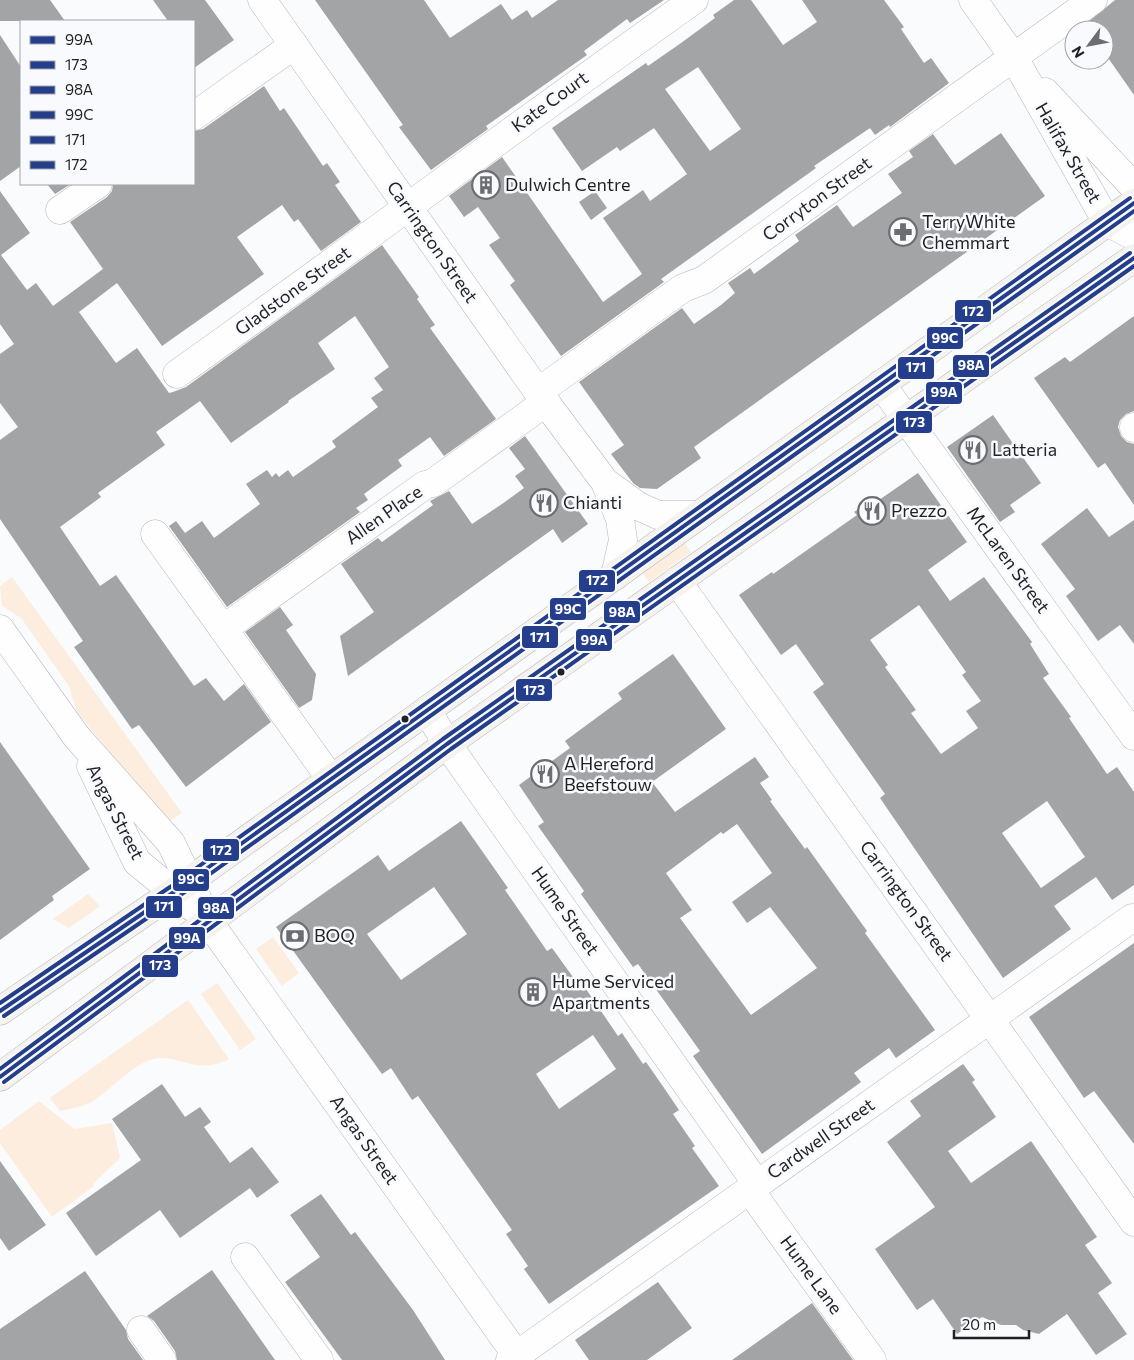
<svg xmlns="http://www.w3.org/2000/svg" width="1134" height="1360" viewBox="0 0 1134 1360" font-family="Commissioner,sans-serif">
	<rect width="100%" height="100%" fill="#f9fbfd"/>
	<path fill="#fcedde" d="M682 539 691 552 649 582 640 569Z
		M12 577 182 813 167 823 77 712 69 686 21 618 2 606 0 586Z
		M88 894 100 906 69 928 53 919Z
		M273 937 299 973 282 986 256 949Z
		M217 983 256 1039 240 1050 201 994Z
		M188 1000 229 1059C192 1077 177 1051 150 1060 131 1066 108 1093 90 1103 81 1107 69 1109 60 1111L50 1098Z
		M39 1101 74 1129 112 1123 120 1158 93 1184 94 1186 52 1217 0 1143V1130Z"/>
	<path fill="#a2a4a6" fill-rule="evenodd" d="M0 0H50L65 21H0Z
		M153 0H205L234 40 194 68V21H168Z
		M315 0H424L450 38 501 4 512 20 527 10 532 18 558 0H664L630 23 627 19 584 51 587 55 486 126 488 129 431 170 399 127 403 125Z
		M734 0H751L783 45 817 22 802 0H884L904 27 901 29 924 63 931 58 949 83 890 127 889 125 875 135 870 128 814 166 816 168 661 279 664 282 561 356 510 285 515 281 489 245 500 238 478 207 464 217 449 196 502 157 603 302 642 274 603 218 643 190 650 201 687 174 654 128 620 151 617 147 582 171 552 128 646 63 648 66 681 43 715 18 713 15ZM698 67 741 129 710 151 665 89Z
		M1115 0H1134V95L1104 52V30H1084L1082 27Z
		M0 35 21 67V166L0 181Z
		M264 86 280 111 284 108 323 166 327 163 340 182 335 185 361 222 321 251 298 219 294 222 282 205 237 237 264 274 162 346 117 283 79 312 116 363 137 348 169 393 173 392 186 387 382 245 419 297 417 299 435 325 430 328 496 419 444 456 430 437 398 460 402 466 364 494 368 500 356 508 360 512 227 607 169 526 176 521 185 533 202 521 214 538 260 504 246 484 267 470 272 477 276 473 279 477 288 470 293 477 336 447 332 441 378 407 371 398 383 390 374 378 389 367 355 316 318 343 335 369 288 401 289 402 231 443 200 401 156 432 165 445 98 493 101 497 60 527 100 586 116 575 194 686 206 678 224 701 244 684 271 722 186 787 139 725 132 729 74 647 83 641 0 519V440L18 427 0 403V354L14 344 0 324V191L30 233 1 255 27 290 36 283 53 306 103 269 70 222 107 197 112 191 113 184H194V131L203 129Z
		M1001 133 1045 196 694 447 701 458 657 489 640 488 633 483 611 454 624 445 579 382 682 308 694 324 721 305 735 293 728 283 750 268 754 274 799 241 795 235 837 205 853 227 902 193 888 174 913 157 909 151 933 134 955 165Z
		M47 184H71L55 194Z
		M595 191 607 208 591 220 579 202Z
		M1134 316V411L1126 414 1120 420 1118 427 1121 436 1127 442 1134 444V505L1105 463 1098 468 1034 378 1065 357 1070 362Z
		M993 415 1041 483 1010 505 1015 512 1000 522 947 447Z
		M525 436 588 524 562 543 553 529 348 676 340 636 374 612 341 564 378 538 382 542 433 505 430 501 449 491 472 524 502 504 524 488 515 476 525 469 509 448Z
		M918 473 967 542 928 570 950 601 984 577 1032 642 1030 644 1049 674 1043 678 1071 717 1069 718 1107 774 1117 767 1134 792V885L1112 900 1096 877 1054 906 1071 929 1003 978 880 798 885 794 813 692 824 684 796 644 781 655 739 595 772 572 773 574 857 515 854 512 877 496 879 500ZM919 605 966 672 962 675 981 701 966 711 978 728 941 754 911 713 916 710 885 667 888 665 870 640ZM1047 801 1085 857 1041 888 1002 833Z
		M1087 508 1109 537 1134 520V644L1120 625 1098 641 1066 596 1075 589 1041 544Z
		M280 607 293 625 286 630 316 674 312 700 299 708 245 632Z
		M673 654 726 729 652 782 675 812 755 757 769 777 760 783 772 800 770 801 805 849 807 847 867 931 865 933 935 1030 896 1058 889 1048 854 1073 861 1082 762 1154 693 1056 700 1051 638 964 633 967 581 894 584 891 538 826 544 822 519 785 570 748 565 741 622 699 618 693ZM737 824 772 873 732 902 747 923 770 907 817 968 751 1015 680 918 692 910 666 873 721 832 723 834Z
		M0 742 90 869 52 896 54 900 0 940Z
		M461 821 508 888 505 890 547 951 552 948 583 991 586 989 618 1036 622 1033 643 1064 646 1062 662 1085 679 1110 673 1114 695 1146 692 1148 719 1186 549 1304 524 1269 528 1266 506 1234 512 1230 418 1096 412 1100 391 1068 382 1074 276 927 378 855 389 871ZM434 887 467 934 401 980 367 934ZM593 1035 616 1069 559 1109 536 1074Z
		M1134 943V1144L1094 1091 1084 1098 1029 1017Z
		M963 1064 975 1080 972 1082 996 1117 948 1151 971 1183 1031 1141 1097 1237 1085 1245 1112 1283 1098 1293 1127 1334 1096 1355 1067 1314 1039 1334 1023 1330 1016 1325H1001L982 1317 957 1334 933 1299 917 1310 875 1249 935 1207 887 1142 921 1116 910 1101Z
		M162 1084 185 1117 200 1107 211 1122 204 1127 230 1163 252 1147 279 1182 257 1198 250 1188 180 1238 160 1210 96 1256 66 1213 141 1160 112 1119Z
		M0 1161 46 1225 9 1251 0 1238Z
		M321 1194 351 1235 355 1232 413 1310 445 1360H342L285 1282 320 1257 290 1215Z
		M212 1270 275 1360H177L175 1351 154 1321 147 1316Z
		M85 1271 126 1330 128 1339 143 1360H0V1329Z
		M658 1282 692 1328 647 1360H589L575 1340Z
		M812 1303 853 1360H732Z"/>
	<g fill="none" stroke-linecap="round" stroke-linejoin="round">
		<defs>
			<path id="minor" d="M194 116 294 45
				M60 210 98 184
				M177 374C350 251 520 123 694 0
				M881 384 1134 736
				M538 392 683 288 704 280 1093 0
				M1134 427V428
				M155 534 331 779
				M223 629 425 485 433 483 546 402
				M427 710 447 744 757 1184
				M749 1189 872 1360
				M245 1257 319 1360
				M141 1330 162 1360
				M510 1360 1132 918"/>
			<path id="tertiary" d="M262 0 538 392 605 482 620 519 623 540 615 576
				M973 0 1014 58 1107 222 1134 236
				M1045 92 1134 187
				M605 482 638 506 658 515H699
				M677 581 1134 1222
				M0 629 76 736 171 843 208 921 520 1360
				M91 766 137 862 192 907"/>
			<path id="secondary" d="M0 1011 174 892 1134 203
				M0 1077 447 744 1134 258"/>
		</defs>
		<use href="#minor" stroke="#b6b8bb" stroke-width="29"/>
		<use href="#tertiary" stroke="#b6b8bb" stroke-width="29"/>
		<use href="#secondary" stroke="#b6b8bb" stroke-width="29"/>
		<use href="#minor" stroke="#fefeff" stroke-width="28"/>
		<use href="#tertiary" stroke="#fefeff" stroke-width="28"/>
		<use href="#secondary" stroke="#f5f2ee" stroke-width="28"/>
		<defs>
			<path id="bus-1" d="M0 1077 447 744 1134 258"/>
			<path id="bus-2" d="M4 1082 451 749 1134 266"/>
			<path id="bus-3" d="M0 1069 443 739 1130 253"/>
			<path id="bus-4" d="M0 1011 174 892 1134 203"/>
			<path id="bus-5" d="M4 1016 178 897 1134 211"/>
			<path id="bus-6" d="M0 1003 170 887 1130 198"/>
		</defs>
		<use href="#bus-1" stroke="#f8fafe" stroke-width="8"/>
		<use href="#bus-2" stroke="#f8fafe" stroke-width="8"/>
		<use href="#bus-3" stroke="#f8fafe" stroke-width="8"/>
		<use href="#bus-4" stroke="#f8fafe" stroke-width="8"/>
		<use href="#bus-5" stroke="#f8fafe" stroke-width="8"/>
		<use href="#bus-6" stroke="#f8fafe" stroke-width="8"/>
		<use href="#bus-1" stroke="#243e8c" stroke-width="4"/>
		<use href="#bus-2" stroke="#243e8c" stroke-width="4"/>
		<use href="#bus-3" stroke="#243e8c" stroke-width="4"/>
		<use href="#bus-4" stroke="#243e8c" stroke-width="4"/>
		<use href="#bus-5" stroke="#243e8c" stroke-width="4"/>
		<use href="#bus-6" stroke="#243e8c" stroke-width="4"/>
	</g>
	<defs>
		<symbol id="building-ring" viewBox="-11 -11 22 22"><circle r="9.5" fill="#f8fafe" stroke="#6b6d71" stroke-width="1.5"/><path d="M-4-6H4V6H1V3H-1V6H-4ZM-2.5-4.3h1.7v1.8h-1.7ZM.8-4.3h1.7v1.8H.8ZM-2.5-1h1.7V.8h-1.7ZM.8-1h1.7V.8H.8Z" fill="#6b6d71"/></symbol>
		<symbol id="pharmacy-ring" viewBox="-11 -11 22 22"><circle r="9.5" fill="#f8fafe" stroke="#6b6d71" stroke-width="1.5"/><path d="M-2-6h4v4h4v4h-4v4h-4v-4h-4v-4h4Z" fill="#6b6d71"/></symbol>
		<symbol id="restaurant-ring" viewBox="-11 -11 22 22"><circle r="9.5" fill="#f8fafe" stroke="#6b6d71" stroke-width="1.5"/><path d="M-5-6h1v4h1v-4h1v4h1v-4h1v5L-1.5 .5V6h-2V.5L-5-1ZM5-6V6H3V1.5H1.5Q1.5-4 5-6Z" fill="#6b6d71"/></symbol>
		<symbol id="bank-ring" viewBox="-11 -11 22 22"><circle r="9.5" fill="#f8fafe" stroke="#6b6d71" stroke-width="1.5"/><path d="M-6-4H6V4H-6ZM0-2.3a2.3 2.3 0 1 0 0 4.6a2.3 2.3 0 1 0 0-4.6Z" fill="#6b6d71"/></symbol>
	</defs>
	<g fill-rule="evenodd">
		<use href="#building-ring" x="470" y="169" width="32" height="32"/>
		<use href="#pharmacy-ring" x="887" y="216" width="32" height="32"/>
		<use href="#restaurant-ring" x="957" y="434" width="32" height="32"/>
		<use href="#restaurant-ring" x="528" y="487" width="32" height="32"/>
		<use href="#restaurant-ring" x="856" y="495" width="32" height="32"/>
		<use href="#restaurant-ring" x="529" y="758" width="32" height="32"/>
		<use href="#bank-ring" x="279" y="920" width="32" height="32"/>
		<use href="#building-ring" x="517" y="976" width="32" height="32"/>
	</g>
	<g fill="#1f2125" stroke="#f8fafe" stroke-width="2">
		<circle cx="561" cy="672" r="4.5"/>
		<circle cx="405" cy="719" r="4.5"/>
	</g>
	<g text-anchor="middle" stroke-width="5" stroke-linejoin="round" paint-order="stroke">
		<g font-size="18" fill="#1f2125" stroke="#f8fafe">
			<text transform="translate(550 102) rotate(-36)" y="6">Kate Court</text>
			<text transform="translate(1068 153) rotate(60)" y="6">Halifax Street</text>
			<text transform="translate(817 199) rotate(-36)" y="6">Corryton Street</text>
			<text transform="translate(432 242) rotate(55)" y="6">Carrington Street</text>
			<text transform="translate(293 291) rotate(-36)" y="6">Gladstone Street</text>
			<text transform="translate(384 515) rotate(-35)" y="6">Allen Place</text>
			<text transform="translate(1008 560) rotate(54)" y="6">McLaren Street</text>
			<text transform="translate(115 812) rotate(63)" y="6">Angas Street</text>
			<text transform="translate(906 901) rotate(54)" y="6">Carrington Street</text>
			<text transform="translate(565 911) rotate(55)" y="6">Hume Street</text>
			<text transform="translate(821 1139) rotate(-35)" y="6">Cardwell Street</text>
			<text transform="translate(364 1140) rotate(55)" y="6">Angas Street</text>
			<text transform="translate(811 1275) rotate(54)" y="6">Hume Lane</text>
		</g>
		<g font-size="18" fill="#1f2125" stroke="#f8fafe" text-anchor="start">
			<text x="505" y="191">Dulwich Centre</text>
			<text x="922" y="228">TerryWhite<tspan x="922" dy="21">Chemmart</tspan></text>
			<text x="992" y="456">Latteria</text>
			<text x="563" y="509">Chianti</text>
			<text x="891" y="517">Prezzo</text>
			<text x="564" y="770">A Hereford<tspan x="564" dy="21">Beefstouw</tspan></text>
			<text x="314" y="942">BOQ</text>
			<text x="552" y="988">Hume Serviced<tspan x="552" dy="21">Apartments</tspan></text>
		</g>
	</g>
	<g stroke="#f8fafe" stroke-width="2">
		<rect x="954" y="299" width="38" height="24" rx="5" fill="#243e8c"/>
		<rect x="926" y="326" width="38" height="24" rx="5" fill="#243e8c"/>
		<rect x="952" y="354" width="38" height="24" rx="5" fill="#243e8c"/>
		<rect x="897" y="356" width="38" height="24" rx="5" fill="#243e8c"/>
		<rect x="925" y="381" width="38" height="24" rx="5" fill="#243e8c"/>
		<rect x="895" y="410" width="38" height="24" rx="5" fill="#243e8c"/>
		<rect x="578" y="569" width="38" height="24" rx="5" fill="#243e8c"/>
		<rect x="549" y="597" width="38" height="24" rx="5" fill="#243e8c"/>
		<rect x="603" y="600" width="38" height="24" rx="5" fill="#243e8c"/>
		<rect x="521" y="625" width="38" height="24" rx="5" fill="#243e8c"/>
		<rect x="575" y="628" width="38" height="24" rx="5" fill="#243e8c"/>
		<rect x="515" y="678" width="38" height="24" rx="5" fill="#243e8c"/>
		<rect x="202" y="838" width="38" height="24" rx="5" fill="#243e8c"/>
		<rect x="172" y="868" width="38" height="24" rx="5" fill="#243e8c"/>
		<rect x="145" y="895" width="38" height="24" rx="5" fill="#243e8c"/>
		<rect x="197" y="896" width="38" height="24" rx="5" fill="#243e8c"/>
		<rect x="168" y="926" width="38" height="24" rx="5" fill="#243e8c"/>
		<rect x="141" y="954" width="38" height="24" rx="5" fill="#243e8c"/>
	</g>
	<g font-size="14" text-anchor="middle" font-weight="bold" fill="#fff">
		<text x="973" y="316">172</text>
		<text x="945" y="343">99C</text>
		<text x="971" y="370">98A</text>
		<text x="916" y="372">171</text>
		<text x="944" y="397">99A</text>
		<text x="914" y="427">173</text>
		<text x="597" y="585">172</text>
		<text x="568" y="614">99C</text>
		<text x="622" y="617">98A</text>
		<text x="540" y="642">171</text>
		<text x="594" y="645">99A</text>
		<text x="534" y="695">173</text>
		<text x="221" y="855">172</text>
		<text x="191" y="884">99C</text>
		<text x="164" y="911">171</text>
		<text x="216" y="913">98A</text>
		<text x="187" y="943">99A</text>
		<text x="160" y="970">173</text>
	</g>
	<rect x="20" y="20" width="175" height="165" fill="#f8fafe" stroke="#a1a3a7"/>
	<rect x="30" y="36" width="25" height="8" fill="#243e8c" stroke="#a1a3a7"/>
	<text x="65" y="45" font-size="15" fill="#1f2125">99A</text>
	<rect x="30" y="61" width="25" height="8" fill="#243e8c" stroke="#a1a3a7"/>
	<text x="65" y="70" font-size="15" fill="#1f2125">173</text>
	<rect x="30" y="86" width="25" height="8" fill="#243e8c" stroke="#a1a3a7"/>
	<text x="65" y="95" font-size="15" fill="#1f2125">98A</text>
	<rect x="30" y="111" width="25" height="8" fill="#243e8c" stroke="#a1a3a7"/>
	<text x="65" y="120" font-size="15" fill="#1f2125">99C</text>
	<rect x="30" y="136" width="25" height="8" fill="#243e8c" stroke="#a1a3a7"/>
	<text x="65" y="145" font-size="15" fill="#1f2125">171</text>
	<rect x="30" y="161" width="25" height="8" fill="#243e8c" stroke="#a1a3a7"/>
	<text x="65" y="170" font-size="15" fill="#1f2125">172</text>
	<g transform="translate(1089 45) rotate(238)"><circle r="24" fill="#f8fafe" stroke="#a1a3a7"/>
	<path d="M0-4L9 19L0 12L-9 19Z" fill="#6b6d71"/>
	<text y="-8" font-size="14" font-weight="bold" text-anchor="middle" fill="#1f2125">N</text>
	</g>
	<path d="M954 1330v8h75v-8" fill="none" stroke="#1f2125" stroke-width="2.5"/>
	<text x="962" y="1330" font-size="15" fill="#1f2125" stroke="#f8fafe" stroke-width="4" paint-order="stroke">20 m</text>
</svg>
